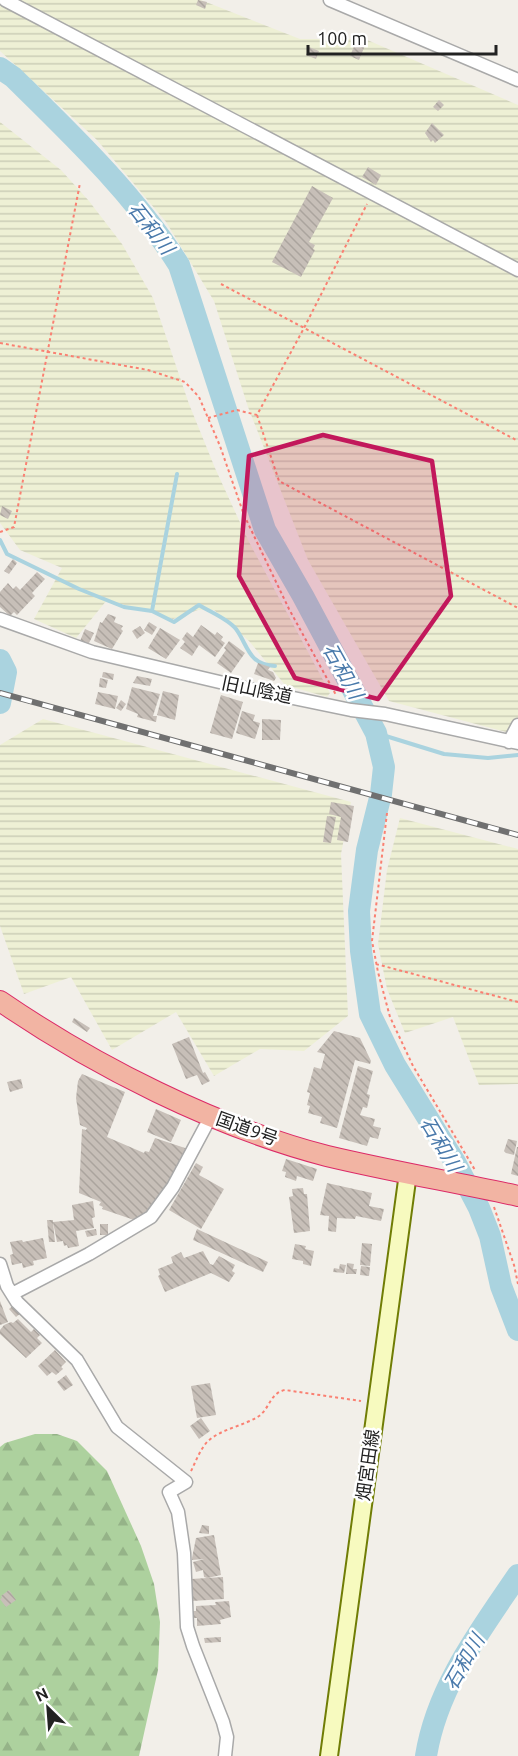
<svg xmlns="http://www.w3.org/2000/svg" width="518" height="1756" viewBox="0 0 518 1756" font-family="Ubuntu,'Noto Sans JP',sans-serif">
	<defs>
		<pattern id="farmland-rules" width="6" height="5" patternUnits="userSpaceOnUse" patternTransform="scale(1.5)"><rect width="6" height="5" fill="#eef0d5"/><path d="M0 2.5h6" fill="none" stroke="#ccceb7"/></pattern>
		<pattern id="forest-firs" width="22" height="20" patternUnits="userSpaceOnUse" patternTransform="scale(1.5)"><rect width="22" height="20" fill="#add19e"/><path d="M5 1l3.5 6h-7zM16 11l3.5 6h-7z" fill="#95b388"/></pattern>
		<pattern id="building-back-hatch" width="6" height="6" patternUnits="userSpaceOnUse" patternTransform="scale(1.5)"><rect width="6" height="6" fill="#c7bfb8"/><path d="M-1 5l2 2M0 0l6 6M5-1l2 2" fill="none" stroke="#aba49e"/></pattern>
	</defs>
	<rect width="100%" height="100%" fill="#f2efe9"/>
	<path fill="url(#farmland-rules)" d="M0 0H201L300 39H365L518 105V735L389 701 308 560 248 407 214 301 166 222 97 140 0 51Z
		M0 122 61 170 89 201 122 244 153 298 189 404 215 468 249 542 330 693 327 697 285 685 249 641 214 610H198L173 619 107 600 76 638 34 619 62 568 20 550 0 523Z
		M43 719 351 802 341 854 348 1016 304 1051 260 1049 214 1076 176 1012 112 1050 71 977 24 994 0 926V745Z
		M400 818 518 849V1084L479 1085 453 1017 405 1033 387 989 378 944 387 870Z"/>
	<path fill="url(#forest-firs)" d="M35 1434H57L77 1441 107 1471 141 1546 154 1584 160 1622 158 1670 139 1756H0V1447L5 1443Z"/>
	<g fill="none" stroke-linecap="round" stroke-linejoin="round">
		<path stroke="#aad3df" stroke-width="4" d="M0 540 7 554 79 589 124 607 152 611 174 622 199 605C210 612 228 619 236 629 248 645 248 665 275 666
			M152 611 177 474
			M376 733 444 754 488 758 518 755"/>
		<path stroke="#aad3df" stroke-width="22" d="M0 68 13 77C73 136 134 194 179 265L265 530 303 596 376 733 384 767 381 794 367 850 359 911 361 951 370 1014 395 1065 455 1162 479 1208 490 1236 501 1286 518 1330
			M0 660 6 672 0 703
			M426 1756C437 1687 480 1631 518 1575"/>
	</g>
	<path fill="url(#building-back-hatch)" d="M198 0 207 2 205 9 196 5Z
		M357 39 366 43 359 60 350 56Z
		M309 47 319 51 316 59 306 55Z
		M439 100 444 105 438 111 433 107Z
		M432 123 444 135 435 143 433 140 431 142 425 133Z
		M368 167 381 175 376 185 362 177Z
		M312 186 333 198 309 242 315 245 313 249 315 250 301 277 272 262Z
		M2 506 12 511 8 519 0 515Z
		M13 559 17 563 9 574 4 571Z
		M37 572 45 579 32 593 35 596 17 615 14 612 10 616 0 607V592L8 583 13 589 16 586 20 590Z
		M108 614 116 617 114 622 123 626 121 629 123 631 112 649 94 641 100 622 102 623Z
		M149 622 157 627 152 635 144 630Z
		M201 625 215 635 217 632 223 637 221 640 225 643 215 657 199 645 192 656 180 648 185 642 182 639 187 632 193 637Z
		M140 626 145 633 137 639 132 631Z
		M160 628 180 640 166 659 148 648Z
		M85 629 94 633 88 645 80 641Z
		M229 641 245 653 231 673 217 663 226 650 224 648Z
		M258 663 270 667 268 670 273 672 276 678 274 681 254 674Z
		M103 672 114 674 113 680 102 677Z
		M137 676 152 679 150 686 133 683Z
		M100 678 108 680 106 688 99 687Z
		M132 687 160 694 153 716H157L156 722 137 717 138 714 126 709Z
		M163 691 179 695 175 720 157 715Z
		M98 692 118 696 115 709 95 704Z
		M221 695 243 702 232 739 210 733Z
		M121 700 126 704 121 711 116 708Z
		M242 711 255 715 253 721 260 723 255 739 236 733Z
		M262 719 281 720 280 740H262Z
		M331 802 354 806 348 842 337 840 341 817 329 814Z
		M327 816 336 817 331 843 323 842Z
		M74 1018 90 1028 87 1032 72 1022Z
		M334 1031 360 1038 371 1061 370 1064 355 1060 337 1128 320 1123 322 1117 308 1113 310 1106 307 1105 310 1093 307 1092 314 1067 321 1069 325 1054 317 1052Z
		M189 1037 203 1073 205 1072 210 1081 202 1085 197 1075 186 1079 172 1044Z
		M358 1066 373 1071 367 1094 370 1095 367 1108 363 1107 360 1115 375 1119 373 1126 381 1128 378 1139 370 1137 367 1146 339 1138Z
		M82 1074 125 1092 107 1137 144 1153 145 1151 149 1152 155 1138 188 1149 178 1173 174 1171 164 1191 140 1222 102 1209 103 1207 99 1205 101 1202 79 1193 82 1129 86 1130 87 1128 80 1125 76 1098 78 1081Z
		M21 1079 23 1088 10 1092 7 1082Z
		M156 1109 181 1120 171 1142 147 1132Z
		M508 1139 517 1141 514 1155 506 1153 504 1151Z
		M517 1147H518V1176L511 1174Z
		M286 1159 317 1169 313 1181 297 1176 296 1181 285 1177 286 1172 282 1171Z
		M196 1163 203 1167 199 1175 224 1189 201 1229 169 1210Z
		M327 1183 372 1193 369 1206 384 1209 381 1221 356 1216 355 1219 337 1218 336 1232 328 1231 329 1216 320 1215Z
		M303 1188 304 1194H307L310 1231 294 1233 289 1197 293 1196 292 1189Z
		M93 1201 95 1217 92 1218 94 1228 76 1231 79 1246 68 1248 67 1245 64 1246 63 1241 57 1242 53 1222 55 1242H49L47 1220H53V1222L74 1220 72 1205Z
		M100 1224H108V1235H100Z
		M96 1229 97 1235 87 1237 85 1231Z
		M197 1229 268 1262 263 1272 193 1240Z
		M43 1238 47 1258 33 1261 34 1265 23 1268 22 1263 12 1265 10 1255 13 1254 10 1242 22 1240 23 1242Z
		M362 1243 372 1244 370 1266 360 1265Z
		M295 1244 306 1246 305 1249 314 1251 311 1266 303 1264V1261L292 1259Z
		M203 1251 210 1264 213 1265 219 1256 235 1265 232 1271 235 1273 229 1282 211 1273 165 1292 158 1276 160 1275 158 1269 173 1263 171 1257 181 1252 184 1258Z
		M347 1263 354 1264 353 1269H357L356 1274H346Z
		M340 1264 346 1265 344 1273 333 1272 334 1268 339 1269Z
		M361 1266 370 1267 369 1276 360 1275Z
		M0 1301 8 1322 0 1325Z
		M14 1305 21 1313 16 1317 9 1309Z
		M18 1319 31 1332 34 1329 40 1335 37 1338 42 1343 26 1358 0 1334V1330L4 1325 11 1322 13 1323Z
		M55 1350 66 1362 61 1367 63 1369 56 1375 52 1372 47 1376 38 1366Z
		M66 1375 73 1385 64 1391 57 1382Z
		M210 1383 216 1415 197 1418 191 1386Z
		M201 1418 210 1431 199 1439 190 1426Z
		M202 1525 209 1526V1534L199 1533Z
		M214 1535 221 1575 207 1578 204 1577 203 1570 196 1572 193 1562 204 1559 192 1560V1558L196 1538Z
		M223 1577 224 1599 192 1601 191 1579Z
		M9 1590 16 1600 6 1607 0 1599 2 1598 1 1596Z
		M229 1601 231 1617 220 1620 221 1624 197 1626V1618H192L191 1611H196V1606L216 1605 215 1602Z
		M221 1637V1642L205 1643 204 1638Z"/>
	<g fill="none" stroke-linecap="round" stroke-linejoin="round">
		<defs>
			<path id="minor" d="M5 0 518 270
				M330 0 518 80
				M0 619 92 652 245 688 351 710 385 714 518 743
				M509 742 518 725
				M0 1264 7 1286 17 1302 77 1360 117 1427 186 1482 169 1492 178 1512 184 1553 187 1627 193 1646 223 1722 227 1737 225 1756
				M12 1294 89 1254 151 1217 173 1187 211 1116"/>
			<path id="secondary" d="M329 1756 408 1173"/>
			<path id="trunk" d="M0 1001C95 1066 215 1127 327 1156 390 1171 454 1182 518 1196"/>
		</defs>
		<use href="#minor" stroke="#a9a9a9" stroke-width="15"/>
		<use href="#secondary" stroke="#707d05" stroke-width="20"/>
		<use href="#trunk" stroke="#dc2a67" stroke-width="22"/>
		<path stroke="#fa8072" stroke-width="2" stroke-dasharray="3 3" stroke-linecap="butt" d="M221 284 518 441
			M0 343 148 370 185 382 199 397 220 446 244 515 289 609 336 695
			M257 415 279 481 518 608
			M208 418 237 410 257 415 304 328 367 204
			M0 532 14 527 80 183
			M387 813 372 941 378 972 390 1017 413 1066 475 1170
			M376 964 518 1002
			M494 1207 514 1265 518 1284
			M191 1471C196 1461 200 1450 207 1442 220 1429 244 1426 259 1416 270 1408 270 1393 285 1390L361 1401"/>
		<use href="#minor" stroke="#fff" stroke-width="12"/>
		<use href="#secondary" stroke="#f7fabf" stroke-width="16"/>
		<use href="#trunk" stroke="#f2b4a3" stroke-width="20"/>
		<defs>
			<path id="rail" d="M0 693 518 835"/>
		</defs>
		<use href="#rail" stroke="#707070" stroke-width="6"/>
		<use href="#rail" stroke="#fff" stroke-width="4" stroke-dasharray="11" stroke-linecap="butt"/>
	</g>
	<path fill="#c2185b" fill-opacity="0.2" stroke="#c2185b" stroke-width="4.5" stroke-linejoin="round" d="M323 435 432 461 451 596 378 699 295 678 239 576 249 456Z"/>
	<g text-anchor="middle" stroke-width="5" stroke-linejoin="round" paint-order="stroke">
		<g font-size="18" fill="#222" stroke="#fff">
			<text transform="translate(257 690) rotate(12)" y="6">旧山陰道</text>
			<text transform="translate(247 1129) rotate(20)" y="6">国道9号</text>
			<text transform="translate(368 1465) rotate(-82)" y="6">畑宮田線</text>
		</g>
		<g font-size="20" font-style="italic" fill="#4a7aab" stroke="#fff">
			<text transform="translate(151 228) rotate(52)" y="7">石和川</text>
			<text transform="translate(343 671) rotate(61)" y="7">石和川</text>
			<text transform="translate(441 1144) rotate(59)" y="7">石和川</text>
			<text transform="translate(464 1662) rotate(-60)" y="7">石和川</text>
		</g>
	</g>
	<g transform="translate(48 1708) rotate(335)" stroke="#ffffff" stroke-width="4.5" paint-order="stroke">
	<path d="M0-4.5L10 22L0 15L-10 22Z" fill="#222222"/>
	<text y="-9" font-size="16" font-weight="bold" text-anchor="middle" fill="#222222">N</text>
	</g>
	<path d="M308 45v9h188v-9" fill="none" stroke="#222222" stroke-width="3"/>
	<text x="317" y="45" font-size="18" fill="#222222" stroke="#ffffff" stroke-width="4.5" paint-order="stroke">100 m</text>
</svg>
